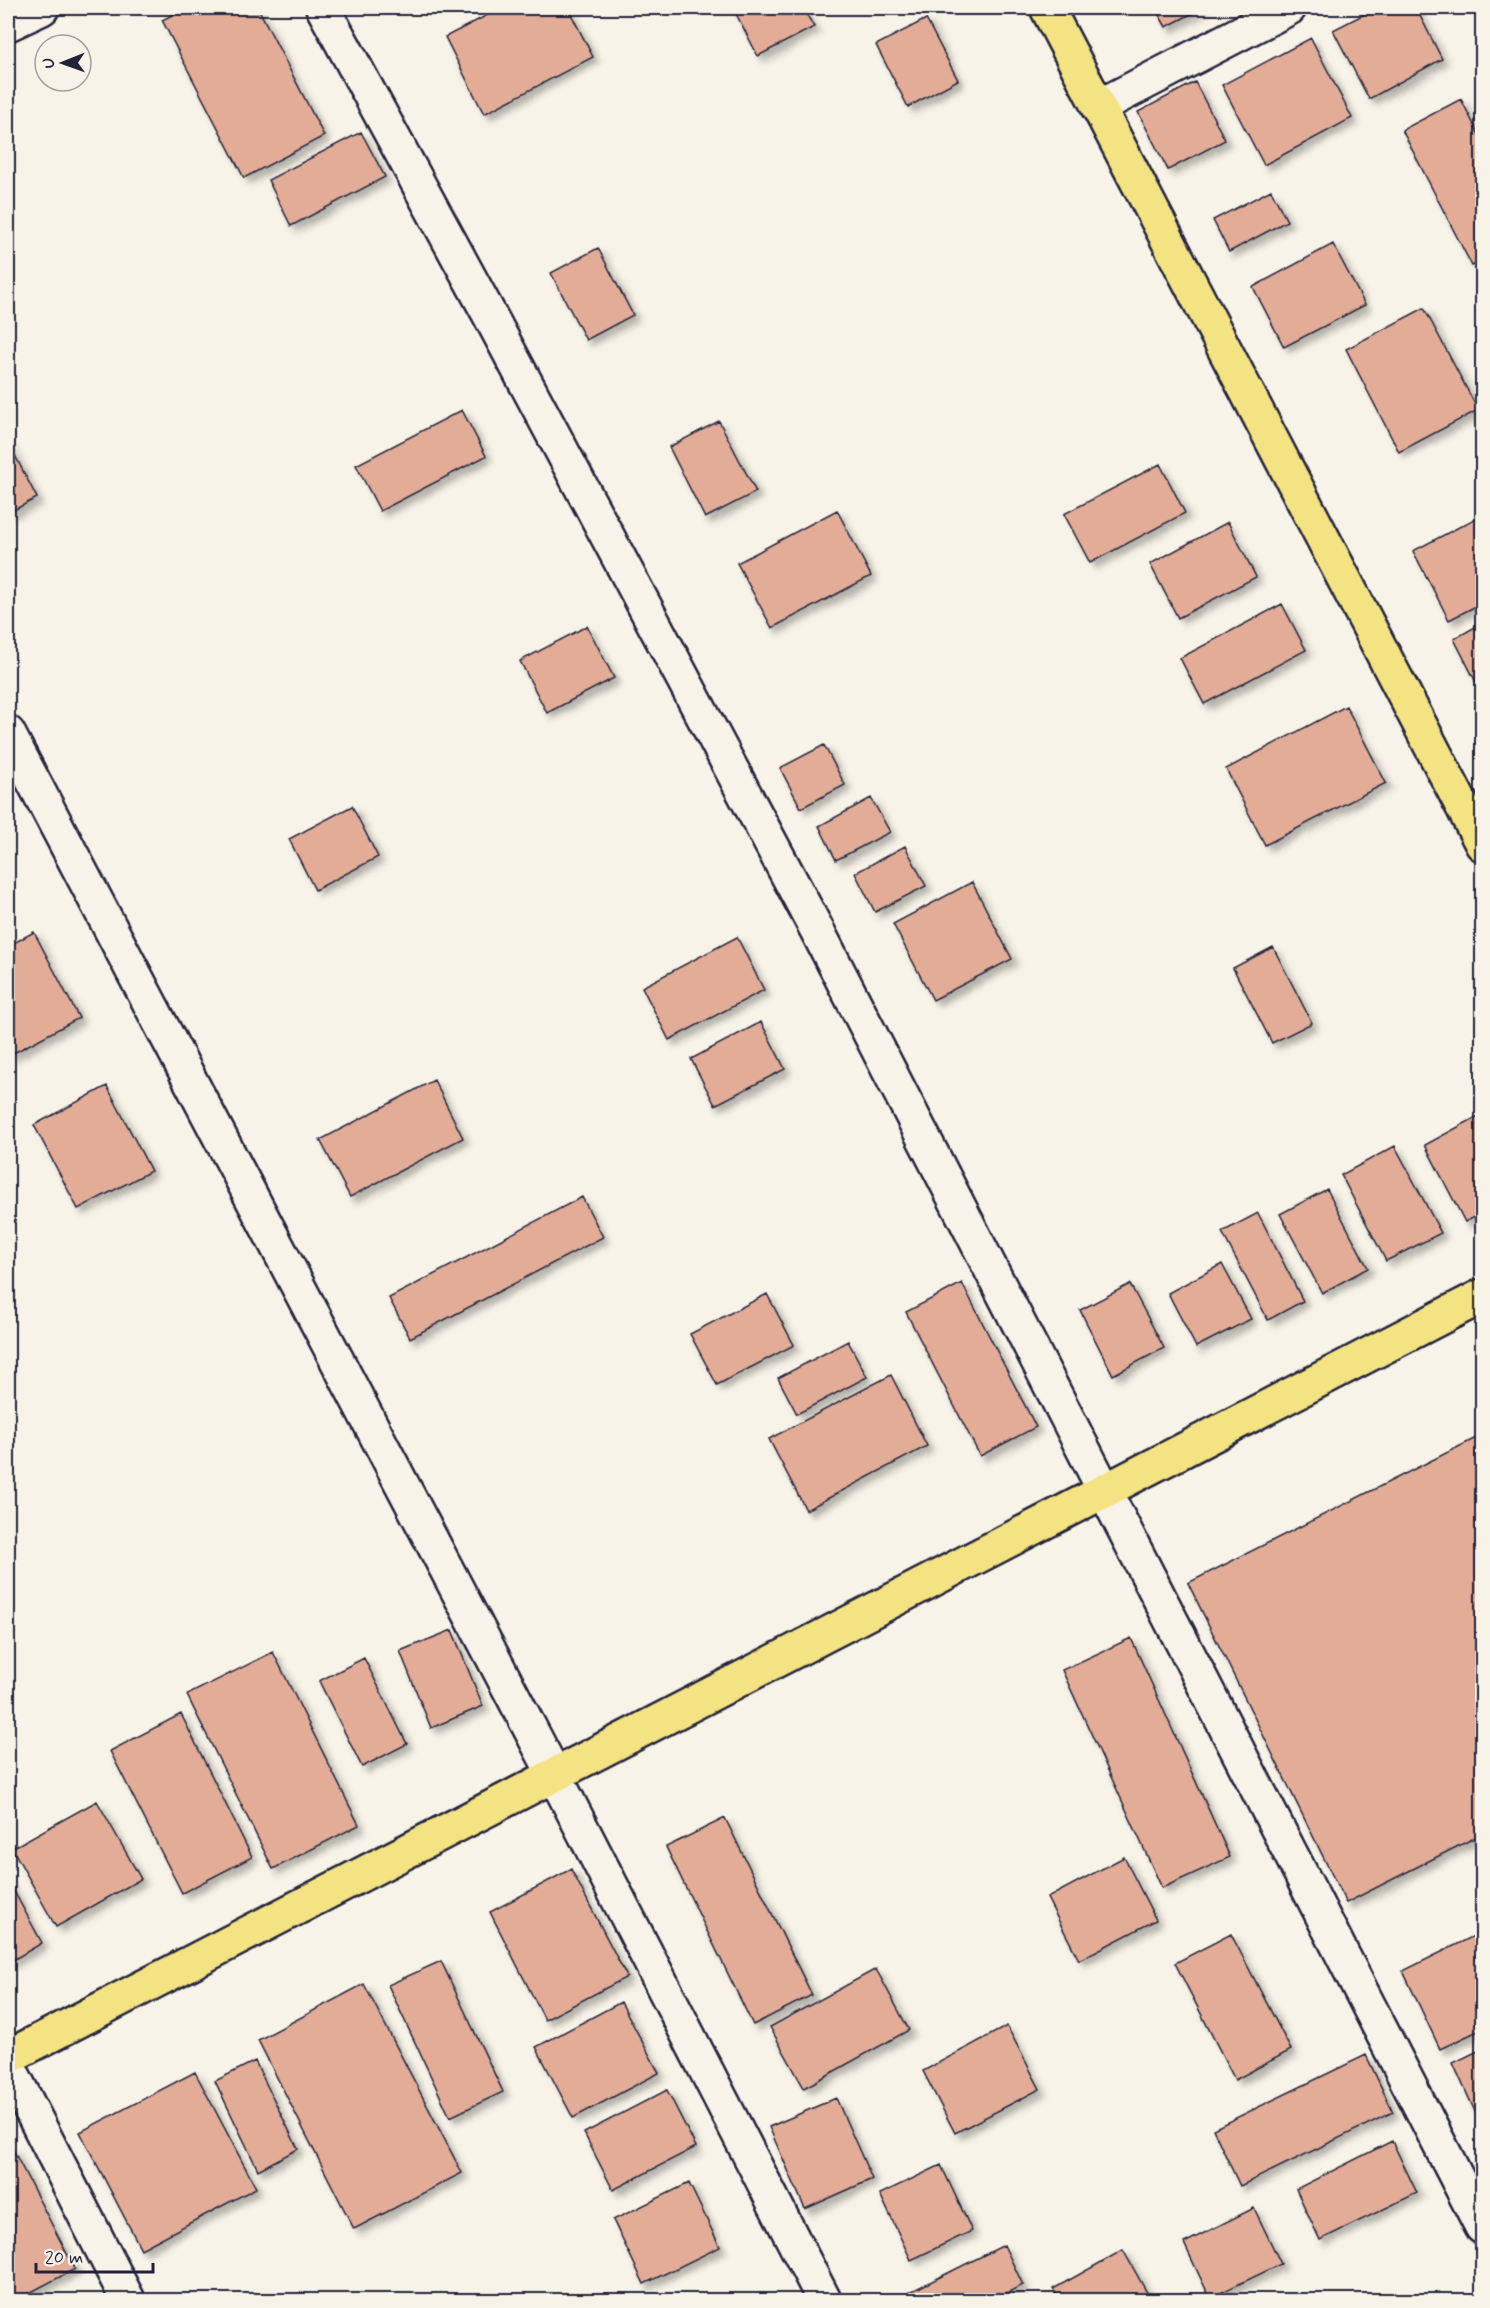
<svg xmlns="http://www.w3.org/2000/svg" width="1490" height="2308" viewBox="0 0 1490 2308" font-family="Mynerve,sans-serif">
	<defs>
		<filter id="shadow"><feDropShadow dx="5.5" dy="5.5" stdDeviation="3" flood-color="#0004"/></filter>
	</defs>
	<rect width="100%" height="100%" fill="#f7f3e8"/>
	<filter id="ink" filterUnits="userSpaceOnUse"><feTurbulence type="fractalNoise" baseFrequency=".0167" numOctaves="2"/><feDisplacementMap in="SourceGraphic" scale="12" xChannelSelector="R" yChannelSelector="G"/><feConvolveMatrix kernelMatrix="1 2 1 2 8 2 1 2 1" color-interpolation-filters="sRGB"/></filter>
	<g filter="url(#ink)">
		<path fill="#e2ac97" stroke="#22223b" stroke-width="1.5" filter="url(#shadow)" d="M186 8H258L324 136 244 178 162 20Z
			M501 8H568L593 57 484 114 445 37Z
			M733 8H803L814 27 758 56Z
			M1155 8H1203L1166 27Z
			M1376 8H1416L1442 59 1369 99 1333 30Z
			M926 19 958 80 908 107 876 45Z
			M1311 38 1352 118 1264 165 1222 85Z
			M1195 82 1225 140 1168 170 1138 112Z
			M1461 99 1482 141V261L1472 266 1402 130Z
			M361 132 385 177 291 226 268 180Z
			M1271 190 1287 221 1229 252 1213 220Z
			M1333 244 1365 305 1284 347 1253 287Z
			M598 248 633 315 586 340 551 273Z
			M1424 308 1478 410 1399 452 1346 349Z
			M462 410 486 456 380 511 356 465Z
			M719 421 756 492 705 518 669 447Z
			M8 442 37 498 8 513Z
			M1160 464 1185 513 1090 563 1064 514Z
			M837 510 871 576 772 628 737 563Z
			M1482 515V603L1449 620 1413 551Z
			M1228 522 1256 577 1178 618 1150 564Z
			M1282 604 1306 650 1204 704 1180 658Z
			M1482 623V688L1480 690 1454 639Z
			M587 626 614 678 547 713 520 661Z
			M1346 706 1386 783 1265 845 1226 769Z
			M824 745 845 785 801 808 780 768Z
			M871 798 890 832 836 860 819 826Z
			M352 806 378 857 315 890 289 839Z
			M905 846 926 886 875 912 855 873Z
			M972 882 1012 959 933 1000 893 924Z
			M34 932 79 1018 8 1056V946Z
			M737 937 764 990 669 1040 642 987Z
			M1273 947 1312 1023 1272 1043 1233 968Z
			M761 1022 785 1069 715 1105 691 1059Z
			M434 1080 463 1138 350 1197 320 1140Z
			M107 1086 151 1171 78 1209 34 1125Z
			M1482 1114V1213L1465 1222 1425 1145Z
			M1395 1146 1441 1233 1386 1261 1341 1175Z
			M1327 1189 1368 1268 1322 1293 1280 1214Z
			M582 1197 603 1237 410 1338 389 1298Z
			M1258 1213 1303 1301 1268 1320 1222 1232Z
			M1222 1264 1251 1319 1196 1347 1168 1293Z
			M962 1283 1036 1427 980 1456 906 1312Z
			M1130 1284 1164 1348 1113 1375 1080 1310Z
			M767 1294 794 1345 717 1385 690 1334Z
			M848 1341 867 1377 797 1414 778 1378Z
			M891 1375 927 1446 806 1510 769 1439Z
			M1482 1435V1834L1346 1903 1188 1583Z
			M452 1630 483 1706 431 1728 400 1651Z
			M1131 1638 1230 1857 1162 1888 1062 1670Z
			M273 1652 359 1825 273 1869 187 1695Z
			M364 1658 407 1744 362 1767 319 1681Z
			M181 1714 252 1857 182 1893 110 1751Z
			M97 1801 141 1879 56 1927 12 1848Z
			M725 1818 812 1995 753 2025 666 1847Z
			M1124 1857 1156 1920 1079 1960 1047 1898Z
			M571 1869 627 1977 545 2020 490 1912Z
			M8 1880 42 1943 8 1963Z
			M1482 1932V2029L1440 2049 1403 1971Z
			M1231 1934 1291 2050 1235 2080 1175 1963Z
			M441 1961 503 2092 450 2117 388 1985Z
			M876 1969 909 2030 804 2088 770 2027Z
			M364 1984 462 2173 354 2229 258 2040Z
			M621 2002 659 2073 573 2118 536 2047Z
			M1007 2026 1040 2089 955 2133 923 2071Z
			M1482 2049V2127L1453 2063Z
			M1366 2055 1393 2112 1240 2186 1213 2129Z
			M255 2061 298 2149 258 2170 215 2081Z
			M195 2072 256 2188 141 2249 80 2132Z
			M667 2090 696 2147 613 2190 584 2133Z
			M836 2098 872 2179 805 2209 769 2127Z
			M1392 2141 1417 2193 1320 2240 1296 2189Z
			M12 2148 75 2269 16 2300H8V2150Z
			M941 2165 972 2231 911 2260 880 2194Z
			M689 2183 720 2247 644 2284 613 2220Z
			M1254 2208 1281 2264 1210 2298 1184 2243Z
			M1004 2245 1023 2285 992 2300H894Z
			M1123 2250 1150 2298 1146 2300H1060L1053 2289Z"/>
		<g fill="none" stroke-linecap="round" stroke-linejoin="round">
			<defs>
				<path id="minor" d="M323 8 488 312 817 930 1482 2227
					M8 24 42 8
					M1098 107 1289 8
					M8 733 555 1776 824 2300
					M8 2065 128 2300"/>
				<path id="primary" d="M1047 8 1482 844"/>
				<path id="trunk" d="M8 2057 1482 1296"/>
			</defs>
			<use href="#minor" stroke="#22223b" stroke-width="38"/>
			<use href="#primary" stroke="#22223b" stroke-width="38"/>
			<use href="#trunk" stroke="#22223b" stroke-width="38"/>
			<use href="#minor" stroke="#f7f3e8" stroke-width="33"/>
			<use href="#primary" stroke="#f4e382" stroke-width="33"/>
			<use href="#trunk" stroke="#f4e382" stroke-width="33"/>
		</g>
	</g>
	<rect width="1490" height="2308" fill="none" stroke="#f7f3e8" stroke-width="30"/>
	<rect x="15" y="15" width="1460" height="2278" fill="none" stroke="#22223b" stroke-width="2" filter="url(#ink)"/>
	<g transform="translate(63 63) rotate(269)"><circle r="28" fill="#f7f3e8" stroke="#a29fa3" stroke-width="1.5"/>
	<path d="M0-4.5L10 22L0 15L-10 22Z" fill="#22223b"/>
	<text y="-9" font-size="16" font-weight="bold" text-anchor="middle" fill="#22223b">U</text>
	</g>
	<path d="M36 2263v9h117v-9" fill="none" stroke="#22223b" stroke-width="3"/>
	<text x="45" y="2263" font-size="18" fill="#22223b" stroke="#f7f3e8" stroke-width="4.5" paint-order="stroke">20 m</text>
</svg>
